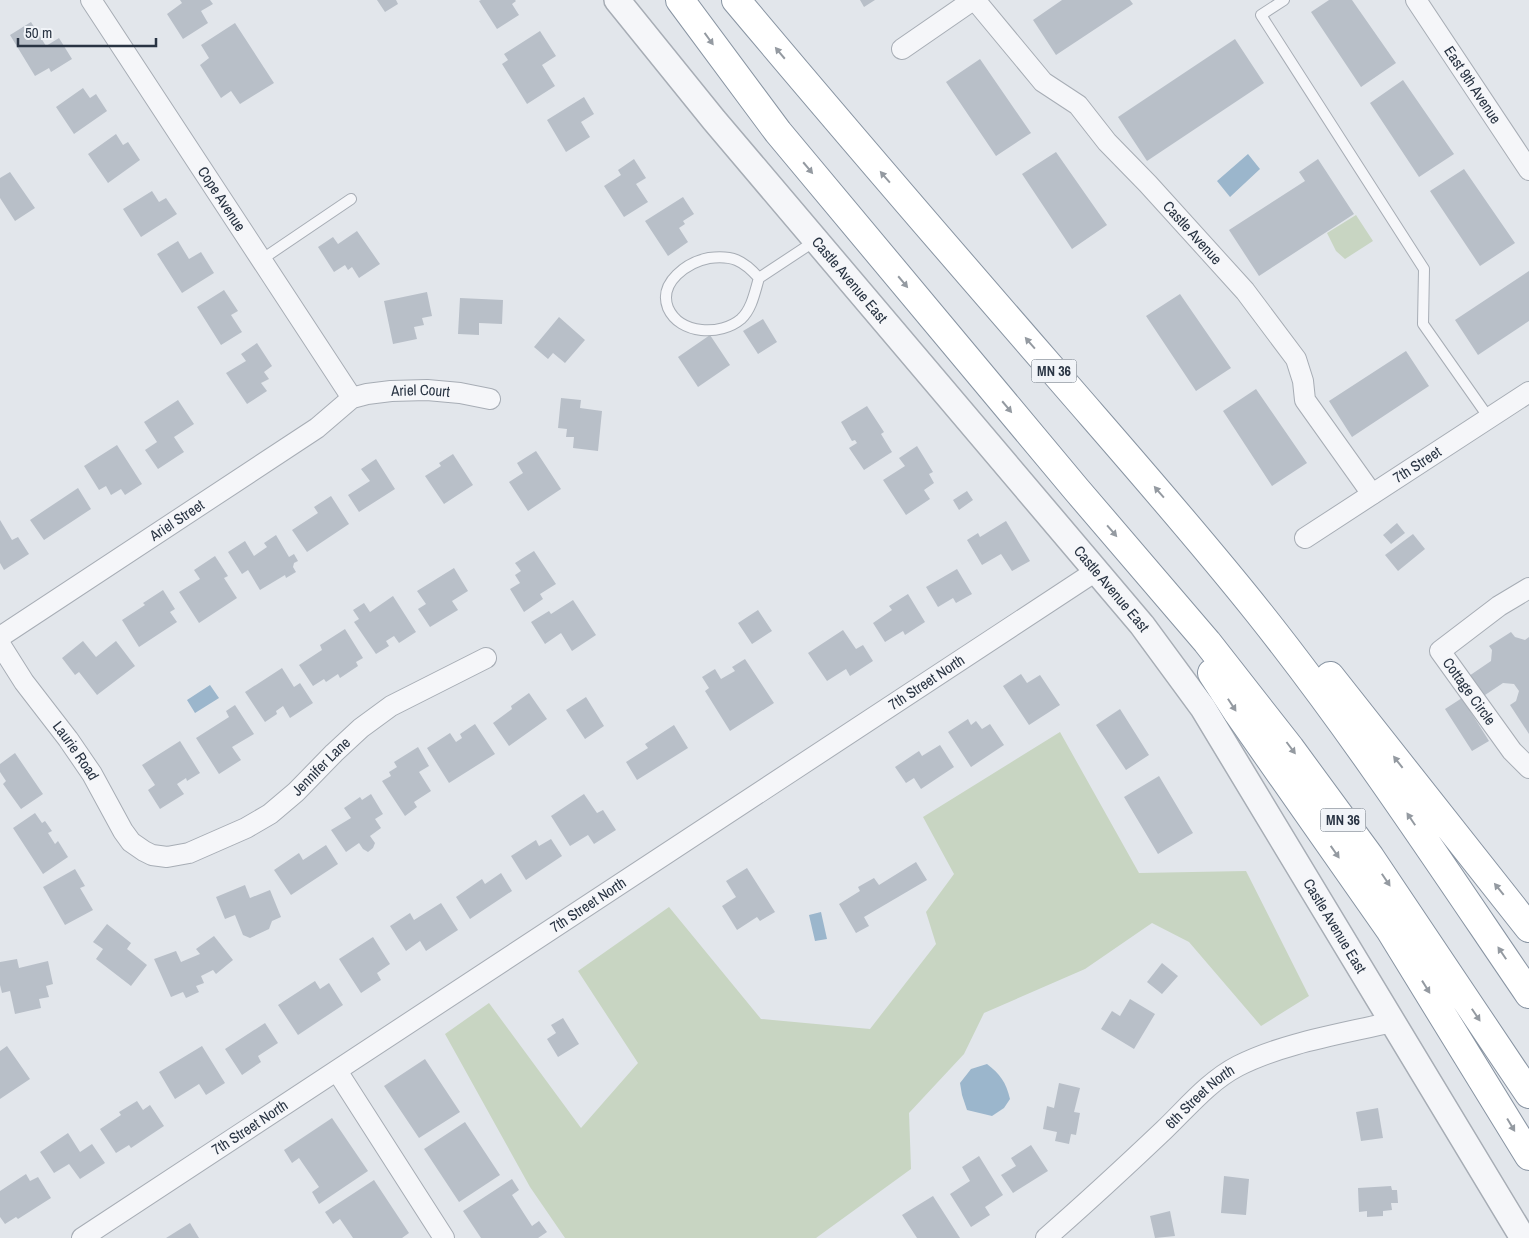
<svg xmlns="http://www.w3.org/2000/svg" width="1529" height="1238" viewBox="0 0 1529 1238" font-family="'Archivo Narrow',sans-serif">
	<rect width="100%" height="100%" fill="#e2e6eb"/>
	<path fill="#c8d5c2" d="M1356 215 1373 241 1345 259 1336 251 1327 233Z
		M1060 732 1139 873 1246 871 1309 996 1261 1026 1189 942 1152 923 1085 969 984 1013 964 1054 909 1113 911 1169 816 1238H565L530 1187 445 1034 489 1003 581 1128 638 1063 578 971 669 907 761 1019 870 1029 936 944 926 912 954 874 923 817Z"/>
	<path fill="#9bb6cc" d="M1248 154 1260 169 1230 197 1217 181Z
		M210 685 219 698 195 713 187 700Z
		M821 912 827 939 815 941 809 915Z
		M987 1064C1000 1074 1006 1082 1010 1099L1004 1108 992 1116 967 1110 962 1095 960 1083 971 1069Z"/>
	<path fill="#b8bfc8" d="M180 0H210L213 4 201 11 208 23 183 39 167 14 182 3Z
		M377 0H396L398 4 385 12Z
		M481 0H515L516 1 512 4 519 15 497 29 479 1Z
		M860 0H875L864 7Z
		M1062 0H1130L1133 4 1056 55 1033 20Z
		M1329 0H1352L1396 63 1361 87 1311 12Z
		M31 22 46 46 59 38 72 59 51 72 49 68 35 76 10 35Z
		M235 23 274 83 240 104 231 91 221 98 200 65 209 58 201 45Z
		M540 31 556 56 542 65 555 86 527 104 502 64 508 60 504 54Z
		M1235 39 1264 83 1147 161 1118 117Z
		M980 59 1031 133 996 156 946 82Z
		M1403 80 1454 154 1419 177 1370 103Z
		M83 88 90 98 96 94 107 111 74 134 56 107Z
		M584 97 594 114 581 122 590 137 566 152 547 120Z
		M116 134 123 145 128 142 140 160 108 183 88 154Z
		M1056 152 1107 225 1072 249 1022 174Z
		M634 159 646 178 636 184 648 202 624 217 604 186 621 175 618 170Z
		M1318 159 1354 214 1259 276 1229 230 1305 181 1299 172Z
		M1464 169 1515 243 1480 266 1430 191Z
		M10 172 35 208 15 221 0 198V178Z
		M152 191 159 202 166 198 177 214 141 237 123 209Z
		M683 197 694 214 683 221 685 224 679 228 688 242 668 256 645 221Z
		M357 231 380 264 359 278 352 267 348 270 345 265 334 272 318 247 333 237 338 244Z
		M178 241 189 259 201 252 214 273 182 293 157 254Z
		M1529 271V321L1478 355 1455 320Z
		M224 290 238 311 231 315 242 332 221 345 197 307Z
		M427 292 432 316 422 318 424 325 414 327 417 339 393 344 384 301Z
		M1180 294 1231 368 1196 391 1146 316Z
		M460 298 503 300 502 324 479 323V335L458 334Z
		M559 317 585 340 565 363 553 353 548 359 534 347Z
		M763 319 777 342 758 354 743 331Z
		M710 335 730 365 698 387 678 357Z
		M257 343 272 366 264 372 269 379 261 383 267 391 247 404 226 373 246 361 241 354Z
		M1406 351 1429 386 1352 437 1329 401Z
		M1256 389 1307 463 1272 486 1223 411Z
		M561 398 581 400 580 408 602 411 598 451 573 448 574 437H566L567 429 558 428Z
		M178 400 194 424 174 437 184 452 158 469 145 450 157 442 144 422Z
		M867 406 884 432 881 434 892 452 864 470 849 448 857 443 855 440 852 441 841 422Z
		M117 445 142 484 125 495 121 489 111 495 106 486 99 490 84 466Z
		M917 446 933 472 929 474 934 483 924 490 930 499 906 515 883 480 905 466 899 458Z
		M536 451 561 489 528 511 509 482 523 473 517 463Z
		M453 454 473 485 444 504 425 476 441 466 439 463Z
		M376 459 395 489 359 512 348 495 370 481 361 469Z
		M78 488 91 509 44 540 30 520Z
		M967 491 973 500 959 510 953 500Z
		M331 496 349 524 307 552 292 530 318 513 314 507Z
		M0 520 12 540 18 537 29 554 4 570 0 563Z
		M1006 521 1030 561 1012 571 1001 554 982 565 967 540 978 533 980 537Z
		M1397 523 1405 533 1391 544 1383 535Z
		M1413 534 1425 549 1398 571 1385 555Z
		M276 535 289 557 294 554 298 561 294 563 293 567 296 572 286 578 285 575 260 590 248 570 242 574 228 552 245 541 254 556 267 547 264 543Z
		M534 551 556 584 540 594 543 599 524 612 510 589 520 583 515 575 521 571 515 563Z
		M215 556 228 576 224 578 237 598 199 623 179 592 200 579 194 570Z
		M454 568 468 591 452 601 458 610 430 627 418 609 426 604 417 591Z
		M957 569 972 594 956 603 953 598 938 607 926 587Z
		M163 590 175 609 170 612 177 622 139 647 122 620 145 605 143 603Z
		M908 594 925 622 905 635 903 631 885 642 873 623 892 610 889 606Z
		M393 596 416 632 399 643 394 636 386 641 389 646 376 654 354 622 359 619 353 610 364 603 370 612Z
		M573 600 596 635 572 651 561 633 545 644 531 622 549 611 551 614Z
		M758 610 772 631 752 644 738 623Z
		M345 629 363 658 356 662 358 666 340 678 338 674 326 682 324 679 313 686 299 665 322 650 320 645Z
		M843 630 856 649 863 645 873 661 850 676 846 669 827 681 808 653Z
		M1511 632 1515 637 1525 640 1529 637V734L1510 705 1516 701 1519 691 1514 684 1503 683 1482 697 1469 676 1491 661 1492 650 1489 646Z
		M83 641 96 657 116 641 135 666 97 695 79 672 75 675 62 658Z
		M745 659 774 703 730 731 705 691 709 688 702 677 715 669 721 679 735 671 732 667Z
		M282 668 294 687 300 683 313 703 290 718 283 706 276 711 277 714 265 722 245 692Z
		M1021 674 1027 683 1040 675 1060 705 1029 725 1003 686Z
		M529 693 547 719 509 746 493 723 512 709 511 706Z
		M586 697 604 726 585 739 566 710Z
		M1462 698 1489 741 1472 751 1445 709Z
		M235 705 254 734 232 747 241 760 219 774 196 738 229 717 226 711Z
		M1120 709 1149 755 1126 770 1096 725Z
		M968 719 971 725 976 721 982 729 990 724 1004 745 971 767 948 732Z
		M475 724 495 754 449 783 427 748 450 733 456 742 462 738 460 734Z
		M674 725 688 748 637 780 626 762 648 748 645 744Z
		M180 741 200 773 187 781 186 778 177 784 184 794 160 809 148 790 155 785 142 765Z
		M940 745 954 767 921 789 914 778 906 783 895 767 919 751 922 756Z
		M418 747 429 766 419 772 431 791 414 802 417 807 405 816 382 781 391 776 389 772 397 767 394 762Z
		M15 753 43 794 21 809 3 784 6 781 0 772V764Z
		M1159 776 1193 833 1158 854 1124 797Z
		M371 794 383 814 375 819 381 828 370 836 375 843 373 848 368 852 363 849 359 843 346 852 331 830 351 818 344 808 360 797 362 800Z
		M584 794 597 813 603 810 616 830 594 844 588 835 570 846 551 816Z
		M35 813 42 823 45 821 52 831 48 833 55 844 58 841 68 857 43 874 13 828Z
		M551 839 562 856 526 880 511 856 536 840 539 846Z
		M326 845 338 864 291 895 274 870 299 853 303 860Z
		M916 862 927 880 864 917 869 926 856 933 839 904 860 891 858 887 874 878 879 885Z
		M747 868 775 912 760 921 757 917 737 930 722 906 736 897 726 881Z
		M75 869 85 886 80 888 93 910 65 925 43 887Z
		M501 873 512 891 470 919 456 897 482 879 485 884Z
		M245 885 250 898 270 890 281 917 272 921 269 929 250 938 243 935 235 915 225 919 216 897Z
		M441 903 458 930 426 951 420 941 406 951 390 926 410 913 414 920Z
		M107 924 131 943 127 949 147 965 131 986 96 959 103 949 93 942Z
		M214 936 233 960 216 974 213 970 201 976 204 983 196 986 199 992 186 998 183 992 171 997 154 959 176 951 181 962 200 954 196 949Z
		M373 937 390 964 377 973 381 980 361 993 339 959Z
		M17 959 19 968 48 961 53 984 46 986 49 997 39 999 41 1008 15 1014 10 991 2 993 0 985V962Z
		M1162 963 1178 976 1162 994 1147 982Z
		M315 981 320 989 329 983 343 1005 298 1035 278 1005Z
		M1130 999 1155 1014 1134 1049 1101 1029 1112 1011 1120 1016Z
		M563 1018 579 1044 558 1057 547 1039 556 1033 551 1025Z
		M265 1023 278 1043 258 1056 261 1062 242 1075 225 1049Z
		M7 1046 30 1079 0 1099V1051Z
		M202 1046 225 1083 206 1095 199 1084 175 1099 159 1072Z
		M425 1059 460 1112 419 1138 384 1086Z
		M1059 1083 1080 1088 1074 1112 1080 1113 1076 1135 1071 1134 1069 1144 1055 1141 1057 1132 1043 1129 1047 1106 1054 1108Z
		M137 1101 143 1110 150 1105 164 1126 131 1148 129 1145 116 1153 100 1129 121 1115 119 1112Z
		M1378 1108 1383 1138 1361 1141 1356 1112Z
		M332 1118 368 1171 319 1204 312 1192 319 1187 299 1158 292 1163 284 1150Z
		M465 1122 500 1175 459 1202 424 1149Z
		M68 1133 80 1152 92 1144 105 1163 80 1179 69 1164 54 1173 40 1152Z
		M1031 1145 1048 1171 1013 1193 1001 1175 1016 1166 1011 1158Z
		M979 1156 1003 1195 985 1207 990 1215 971 1227 950 1194 970 1181 962 1167Z
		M26 1174 30 1181 38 1177 51 1198 18 1219 16 1217 5 1224 0 1217V1191Z
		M1224 1176 1249 1179 1246 1215 1221 1213Z
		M512 1179 519 1190 512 1195 532 1226 539 1221 547 1232 538 1238H481L463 1211Z
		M374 1180 409 1233 402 1238H353L340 1219 333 1224 325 1212Z
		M1391 1186 1392 1190H1397L1398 1203H1391L1392 1210 1383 1211V1216L1367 1217V1211L1359 1212 1358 1188Z
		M933 1196 960 1238H917L902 1215Z
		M1170 1211 1175 1236 1155 1238 1150 1216Z
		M190 1223 199 1238H166Z"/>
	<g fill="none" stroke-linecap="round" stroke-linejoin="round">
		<defs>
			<path id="service" d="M1284 0 1261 15 1424 269 1423 324 1489 418
				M261 260 351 199
				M759 278C743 260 732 255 709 258 688 262 658 282 668 308 680 335 721 336 741 319 752 309 755 291 759 278L815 241"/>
			<g id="minor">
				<path id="s1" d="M91 0 352 398"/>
				<path id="s2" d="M975 0 1043 82 1078 105 1107 142 1148 184 1245 291 1296 359 1303 381 1305 400 1372 494"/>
				<path id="s3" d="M1416 0 1529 170"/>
				<path d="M902 49 973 0"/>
				<path id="s4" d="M1305 538 1529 392"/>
				<path id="s5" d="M1529 588 1499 606 1440 651 1512 751 1529 768"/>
				<path id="s6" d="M0 637 317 428 352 398 367 394 391 391 427 390 460 393 490 399"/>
				<path id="s7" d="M0 644 24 682 68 739 92 774 123 831 131 842 144 851 152 855 167 857 189 853 246 828 270 814 296 792 334 753 361 728 391 706 486 658"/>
				<path d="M337 1071 444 1238"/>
				<path id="s8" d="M82 1238 1096 571"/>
				<path id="s9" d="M1046 1238C1086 1203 1125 1167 1164 1130 1187 1108 1209 1081 1238 1066 1283 1043 1342 1034 1392 1022"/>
			</g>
			<g id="tertiary">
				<path id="s10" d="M617 0 714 120 1142 625 1203 708 1523 1238"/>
			</g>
			<path id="motorway" d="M680 0 778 132 1076 489 1207 642 1290 748 1370 857 1529 1094
				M736 0C840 124 946 247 1052 369 1122 450 1193 530 1259 613 1356 735 1441 865 1529 994
				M1212 673 1238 713 1390 930 1529 1156
				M1330 676 1529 928"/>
		</defs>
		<use href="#service" stroke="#a7adb5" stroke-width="12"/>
		<use href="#minor" stroke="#a7adb5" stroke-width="22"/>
		<use href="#tertiary" stroke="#a7adb5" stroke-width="28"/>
		<use href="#motorway" stroke="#8894a2" stroke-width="30"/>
		<use href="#service" stroke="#f5f6f9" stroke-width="10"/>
		<use href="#minor" stroke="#f5f6f9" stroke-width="20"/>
		<use href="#tertiary" stroke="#f5f6f9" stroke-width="25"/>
		<use href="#motorway" stroke="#fff" stroke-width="28"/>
	</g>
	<defs><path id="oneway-solid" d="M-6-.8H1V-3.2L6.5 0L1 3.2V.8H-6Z" transform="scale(1.25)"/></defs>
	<g fill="#949aa1">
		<use href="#oneway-solid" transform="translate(709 39) rotate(54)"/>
		<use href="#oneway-solid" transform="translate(780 53) rotate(-130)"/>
		<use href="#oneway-solid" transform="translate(808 168) rotate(50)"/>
		<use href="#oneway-solid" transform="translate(885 177) rotate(-131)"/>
		<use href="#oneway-solid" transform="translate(903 282) rotate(50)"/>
		<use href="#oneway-solid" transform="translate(1030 343) rotate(-131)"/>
		<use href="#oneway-solid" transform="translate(1007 407) rotate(50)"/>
		<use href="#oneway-solid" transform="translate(1159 492) rotate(-131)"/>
		<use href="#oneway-solid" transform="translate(1112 531) rotate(49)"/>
		<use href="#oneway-solid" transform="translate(1232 705) rotate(57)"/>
		<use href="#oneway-solid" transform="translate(1291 748) rotate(53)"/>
		<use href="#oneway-solid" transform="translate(1398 762) rotate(-128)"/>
		<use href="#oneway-solid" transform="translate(1411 819) rotate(-124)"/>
		<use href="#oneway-solid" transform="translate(1335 852) rotate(55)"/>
		<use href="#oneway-solid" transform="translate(1386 880) rotate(56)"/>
		<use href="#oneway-solid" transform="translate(1499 889) rotate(-129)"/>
		<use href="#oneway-solid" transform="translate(1502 953) rotate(-124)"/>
		<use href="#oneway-solid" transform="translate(1426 987) rotate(58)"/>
		<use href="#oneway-solid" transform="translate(1476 1015) rotate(56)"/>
		<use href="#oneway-solid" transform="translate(1511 1125) rotate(59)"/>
	</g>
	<g text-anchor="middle" stroke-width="5" stroke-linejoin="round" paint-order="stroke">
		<g fill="#f1f4f8" stroke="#656e79" stroke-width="1">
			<rect x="1031.5" y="359.5" width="45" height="23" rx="4"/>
			<rect x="1320.5" y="808.5" width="45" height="23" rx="4"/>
		</g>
		<g font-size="14" font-weight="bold" fill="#293443">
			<text x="1054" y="376">MN 36</text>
			<text x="1343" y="825">MN 36</text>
		</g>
		<g font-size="15" fill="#293443" stroke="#f1f4f8">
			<text dy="5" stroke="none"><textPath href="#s3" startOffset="102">East 9th Avenue</textPath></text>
			<text dy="5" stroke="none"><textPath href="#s1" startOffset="238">Cope Avenue</textPath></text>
			<text dy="5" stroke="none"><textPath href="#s2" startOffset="320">Castle Avenue</textPath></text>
			<text dy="5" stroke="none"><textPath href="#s10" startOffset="364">Castle Avenue East</textPath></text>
			<text dy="5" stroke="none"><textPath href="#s6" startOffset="495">Ariel Court</textPath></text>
			<text dy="5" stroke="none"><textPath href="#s4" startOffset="134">7th Street</textPath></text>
			<text dy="5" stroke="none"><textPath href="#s6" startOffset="212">Ariel Street</textPath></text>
			<text dy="5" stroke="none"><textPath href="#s10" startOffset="769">Castle Avenue East</textPath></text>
			<text dy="5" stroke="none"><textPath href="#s8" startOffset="1011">7th Street North</textPath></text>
			<text dy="5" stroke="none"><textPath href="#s5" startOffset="159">Cottage Circle</textPath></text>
			<text dy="5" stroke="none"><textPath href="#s7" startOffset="131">Laurie Road</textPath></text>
			<text dy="5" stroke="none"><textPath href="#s7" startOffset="460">Jennifer Lane</textPath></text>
			<text dy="5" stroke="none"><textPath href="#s8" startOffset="606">7th Street North</textPath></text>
			<text dy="5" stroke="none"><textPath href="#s10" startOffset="1174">Castle Avenue East</textPath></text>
			<text dy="5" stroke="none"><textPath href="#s9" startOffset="209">6th Street North</textPath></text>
			<text dy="5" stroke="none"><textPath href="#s8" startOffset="201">7th Street North</textPath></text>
		</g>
	</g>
	<path d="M18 38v8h138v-8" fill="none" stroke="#293443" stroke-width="2.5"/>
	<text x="25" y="38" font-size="15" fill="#293443" stroke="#f1f4f8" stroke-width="4" paint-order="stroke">50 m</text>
</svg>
